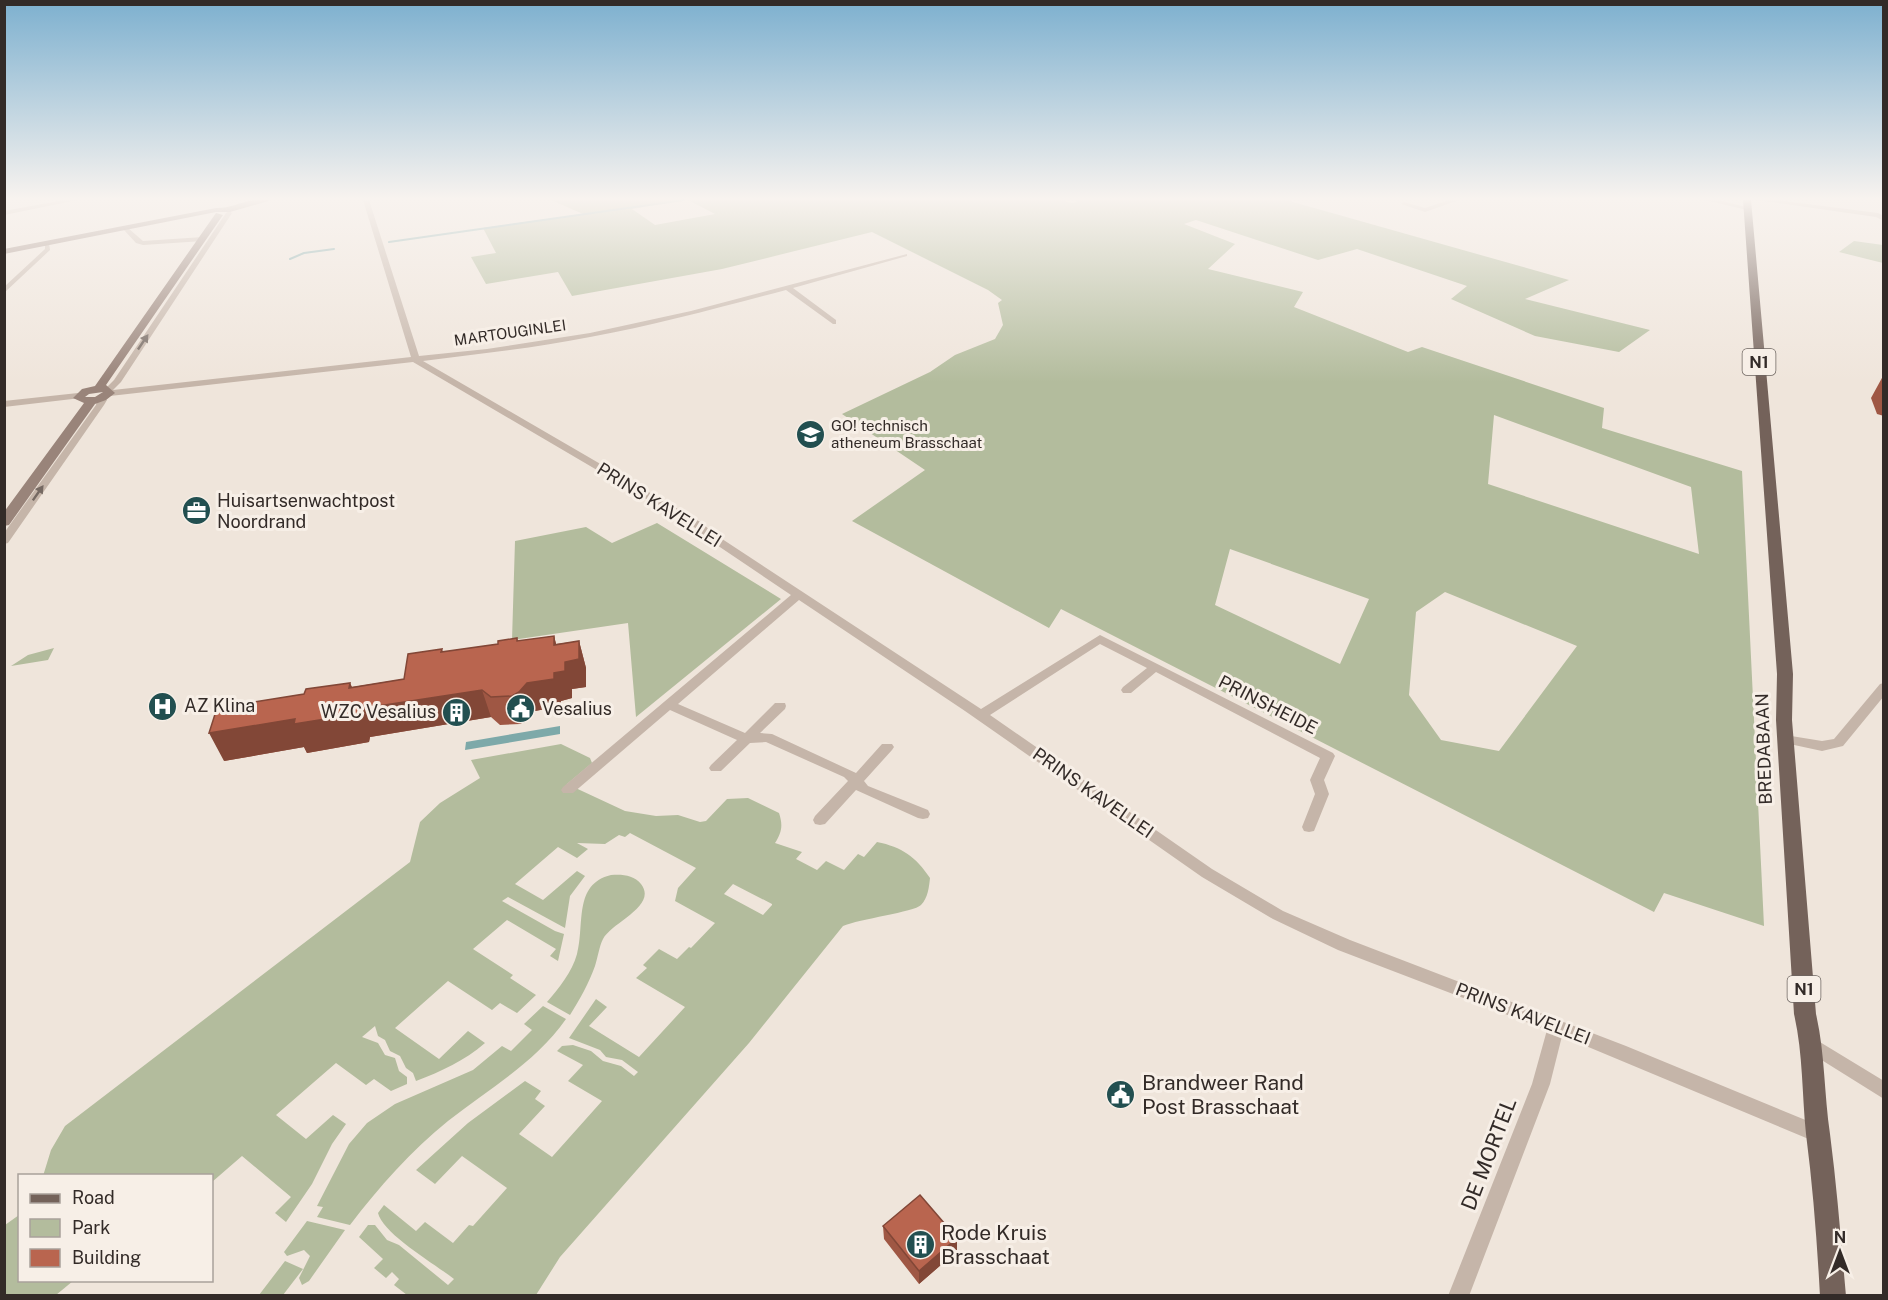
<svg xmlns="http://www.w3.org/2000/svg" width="1888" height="1300" viewBox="0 0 1888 1300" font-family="'Public Sans',sans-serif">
	<rect width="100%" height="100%" fill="#efe5db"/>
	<path fill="#b3bc9d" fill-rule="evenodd" d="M551 200H684L632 209 655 225 715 214 688 200H1059L1073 203 1080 200H1286L1569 280 1525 299 1650 330 1619 352 1535 336 1451 299 1467 286 1357 249 1318 260 1196 220 1184 224 1235 244 1208 269 1303 292 1294 307 1408 352 1422 347 1604 408 1602 428 1742 471 1764 926 1664 893 1654 912 1061 609 1049 628 852 521 925 470 842 414 930 372 955 355 995 339 1003 325 998 303 1002 300 988 290 872 232 722 269 572 296 558 272 486 284 471 257 496 253 483 228 583 214ZM1494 415 1691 487 1699 554 1488 484ZM1230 549 1369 599 1340 664 1215 605ZM1445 592 1577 646 1499 751 1441 740 1409 695 1416 612Z
		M1854 241 1883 245V263L1839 252Z
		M657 523 781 599 636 717 628 623 512 640 515 541 586 527 612 543Z
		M54 648 48 660 11 666 28 655Z
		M561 744 590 758 592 763 567 784 625 811 656 816 678 815 700 822 706 821 727 799 748 798 779 813C783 825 782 832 775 843L802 852 796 859 817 870 826 861 844 870 858 854 864 857 877 842C902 847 916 857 930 878 929 887 928 898 921 905 914 912 859 919 843 926L749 1043 560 1257 536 1295H407L394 1285 399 1279 392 1272 386 1278 374 1268 383 1259 359 1237 368 1225H375L387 1240 399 1245 448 1285 454 1279C435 1264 383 1234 378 1213L384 1205 416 1231 425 1222 453 1243 469 1225 473 1226 507 1188 462 1156 435 1184 416 1170 468 1123 525 1081 541 1091 535 1099 545 1106 519 1134 552 1157 602 1101 568 1081 583 1065 557 1051 562 1046 573 1045 591 1051 603 1061 621 1066 634 1076 638 1072 622 1060 606 1057 600 1050 569 1038 596 999 607 1007 589 1026 639 1057 685 1007 636 978 647 968 643 965 659 949 677 959 689 947 691 948 715 923 675 901 678 888 696 868 630 833 625 837 619 835 605 844 577 843 588 849 577 858 558 847 515 884 543 900 577 871 585 876 570 896 565 928 508 897 502 901 555 931 564 934 558 961 550 956 556 949 507 920 473 949 513 975 510 978 536 995 517 1013 500 1003 492 1010 448 981 395 1028 439 1059 468 1031 485 1043C464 1061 442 1071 416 1081L413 1073 406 1068 400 1056 390 1051 385 1040 378 1036 375 1026 362 1037 378 1043 385 1055 395 1058 399 1071 407 1077V1084L391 1091 374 1079 366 1085 336 1063 276 1115 306 1139 333 1115 346 1124 332 1144 312 1184 286 1222 275 1213 291 1197 242 1156 212 1182V1176H43L51 1150 65 1126 410 862 420 822 440 803 480 778 471 760ZM733 884 772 904V905L763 915 724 894Z
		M611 875C622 874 634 875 641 884 658 906 612 922 603 939 599 947 598 957 595 966 589 983 580 999 570 1015L547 1002C559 988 572 972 577 954 585 925 573 884 611 875Z
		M543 1006 566 1019C535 1063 490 1088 448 1121 411 1151 379 1187 350 1225L317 1217 323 1207 317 1206 349 1144 367 1123 395 1104 473 1070 502 1046 511 1051 532 1030 524 1024Z
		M19 1215 20 1280 73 1281 56 1295H5V1225Z
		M307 1221 345 1230 309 1281 302 1285 299 1278 310 1256 304 1250 287 1256 284 1252Z
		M285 1261 303 1269 283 1295H259Z"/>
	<path fill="#7da9a9" d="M560 726V734L465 750 466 742Z"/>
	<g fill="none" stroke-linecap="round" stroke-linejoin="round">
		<path stroke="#7da9a9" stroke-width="2" d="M389 242 684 200
			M290 259 304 253 334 249"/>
		<path fill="#c5b5a9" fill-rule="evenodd" d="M64 200H78L4 215V211Z
			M363 200H369L419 356 487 349 590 333 691 311 907 254V256L793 288 836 320V324H833L786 290C721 307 656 325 590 337 535 348 479 354 423 361L702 523 713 533 981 709 1100 635 1333 753 1335 756 1324 780 1329 794 1314 831 1309 832 1304 831 1302 827 1315 794 1310 780 1320 758 1156 672 1131 693H1123L1121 690 1123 687 1147 668 1100 644 990 715 1212 869 1283 911 1350 940 1626 1046 1825 1128 1827 1134 1825 1140 1818 1143 1811 1140 1562 1036 1550 1084 1469 1296H1448L1532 1084 1547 1030 1338 950 1273 919 1202 877 965 711 799 600 678 704 745 733 775 703H785L786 706 785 709 760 733 772 734 856 773 882 744H892L894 747 892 750 864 781 868 786 928 810 930 814 928 818 923 819 918 818 856 790 825 824 820 825 815 824 813 820 815 816 848 781 844 777 766 742 750 743 721 771H711L709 768 711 765 737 740 670 710 573 793H563L561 790 563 787 791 595 705 537 694 527 413 362 110 396 106 393 107 391 105 389 114 380 226 213 229 211 232 213 121 382 113 390 411 357Z
			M1449 200H1459L1425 212 1401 204 1404 202 1425 208Z
			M1705 200H1718L1750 208 1747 210Z
			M1757 200H1776L1878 213 1884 216V221L1876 217Z
			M124 228H128L143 241 203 237 206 239 203 241 143 245 136 243 124 230Z
			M45 243H49L50 250 4 293V287L45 249Z
			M78 393 81 394V398L4 407V401Z
			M101 395 107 400 104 405 8 543 4 544V533L96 405 98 396Z
			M1884 683V696L1843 746 1822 751 1785 743 1780 742 1778 739 1780 736 1785 735 1822 741 1834 739 1880 684Z
			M1810 1036 1884 1081V1099L1804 1049 1801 1044 1804 1039Z"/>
		<path fill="#99847a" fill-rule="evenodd" d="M253 200H272L230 212H216L4 254V249L216 208C231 208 238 203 253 200Z
			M216 213 223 215 106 385 115 393 106 400 95 404 9 525 4 526V512L84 403 73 398 82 389 95 386ZM103 392 95 397H85L89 394Z"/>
		<path fill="#74625a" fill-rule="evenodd" d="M1743 200H1751L1793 674 1792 720 1816 1014C1825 1053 1824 1094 1830 1134 1837 1188 1841 1241 1846 1296H1820C1817 1241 1813 1188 1806 1134 1802 1094 1803 1053 1794 1014L1776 720 1777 674Z"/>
	</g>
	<path fill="#9f5744" d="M1883 376H1884V416L1877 414 1871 398Z
		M554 636 556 644 579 641 586 668V687L572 689V698L561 701V706L535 711 527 720 520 724 500 725 491 717 370 737 369 742 307 753 304 747 224 761 304 694 350 683 352 687 404 679 442 649 443 652 498 644 517 638 518 641Z
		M883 1226 957 1251 919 1284 884 1239Z"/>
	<path fill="#824737" d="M554 636 561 663 565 662 579 641 586 668V687L572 689V698L561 701V706L535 711 527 720 520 724 512 696 554 645Z
		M350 683 361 709 482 690 491 717 370 737 369 742 307 753 304 747 224 761 209 733 349 688Z
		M957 1238V1251L919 1284V1271Z"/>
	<path fill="#b9654f" stroke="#824737" stroke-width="1.5" d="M554 636V645L579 641V659L565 662V671L554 673V679L527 683 519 692 512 696 491 697 482 690 359 709 357 714 294 724 295 719 209 733 217 708 304 694 306 689 350 683 349 688 404 679 408 654 442 649 441 652 498 644V641L517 638V641Z
		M920 1195 957 1238 919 1271 883 1226Z"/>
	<defs><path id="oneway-solid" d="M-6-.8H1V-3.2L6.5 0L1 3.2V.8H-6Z" transform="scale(1.5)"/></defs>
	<g fill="#756962">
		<use href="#oneway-solid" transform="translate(143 342) rotate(-56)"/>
		<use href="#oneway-solid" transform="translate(38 493) rotate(-55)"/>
	</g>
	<linearGradient id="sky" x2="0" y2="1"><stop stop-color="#7db0cf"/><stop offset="0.52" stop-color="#f8f3ef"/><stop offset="1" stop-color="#f8f3ef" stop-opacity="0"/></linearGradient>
	<rect width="1888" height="382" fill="url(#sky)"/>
	<defs>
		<symbol id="school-disc" viewBox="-11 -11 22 22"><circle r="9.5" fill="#224f50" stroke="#f7efe7"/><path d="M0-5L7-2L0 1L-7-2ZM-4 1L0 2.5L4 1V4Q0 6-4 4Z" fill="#fff"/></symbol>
		<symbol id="office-disc" viewBox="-11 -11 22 22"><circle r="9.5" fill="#224f50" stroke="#f7efe7"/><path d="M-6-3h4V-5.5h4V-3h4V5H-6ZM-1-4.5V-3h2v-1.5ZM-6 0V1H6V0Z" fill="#fff"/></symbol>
		<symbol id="hospital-disc" viewBox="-11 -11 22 22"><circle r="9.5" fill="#224f50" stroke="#f7efe7"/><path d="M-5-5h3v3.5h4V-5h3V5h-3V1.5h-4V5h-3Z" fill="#fff"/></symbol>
		<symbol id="civic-disc" viewBox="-11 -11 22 22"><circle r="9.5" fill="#224f50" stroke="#f7efe7"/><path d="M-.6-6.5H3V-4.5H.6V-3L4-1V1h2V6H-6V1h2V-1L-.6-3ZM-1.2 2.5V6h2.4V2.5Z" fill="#fff"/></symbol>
		<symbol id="building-disc" viewBox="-11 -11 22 22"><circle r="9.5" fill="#224f50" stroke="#f7efe7"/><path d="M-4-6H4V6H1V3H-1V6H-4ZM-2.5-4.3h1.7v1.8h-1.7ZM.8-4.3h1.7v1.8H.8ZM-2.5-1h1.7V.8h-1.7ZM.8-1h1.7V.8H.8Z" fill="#fff"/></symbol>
	</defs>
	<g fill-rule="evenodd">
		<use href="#school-disc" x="794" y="418" width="33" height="33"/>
		<use href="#office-disc" x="180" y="494" width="33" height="33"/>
		<use href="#hospital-disc" x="146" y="690" width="33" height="33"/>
		<use href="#civic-disc" x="504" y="692" width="33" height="33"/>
		<use href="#building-disc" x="440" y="696" width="33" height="33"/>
		<use href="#civic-disc" x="1104" y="1078" width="33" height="33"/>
		<use href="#building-disc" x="904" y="1228" width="33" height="33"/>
	</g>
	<g text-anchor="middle" stroke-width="6" stroke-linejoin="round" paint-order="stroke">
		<g font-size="15" fill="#332b28" stroke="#f7efe7">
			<text transform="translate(510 333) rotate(-8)" y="5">MARTOUGINLEI</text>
		</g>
		<g font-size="15" fill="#332b28" stroke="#f7efe7" text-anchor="start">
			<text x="831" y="431">GO! technisch<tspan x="831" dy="17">atheneum Brasschaat</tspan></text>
		</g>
		<g fill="#f7efe7" stroke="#6e6661" stroke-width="1.5">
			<rect x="1742.5" y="349" width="33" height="26" rx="4.5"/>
			<rect x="1787.5" y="976" width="33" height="26" rx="4.5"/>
		</g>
		<g font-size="16" font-weight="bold" fill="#332b28">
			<text x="1759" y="368">N1</text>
			<text x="1804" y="995">N1</text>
		</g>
		<g font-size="18" fill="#332b28" stroke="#f7efe7" text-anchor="start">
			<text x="217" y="507">Huisartsenwachtpost<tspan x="217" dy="21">Noordrand</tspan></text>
			<text x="184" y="712">AZ Klina</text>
			<text x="542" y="715">Vesalius</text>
			<text x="436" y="718" text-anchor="end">WZC Vesalius</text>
		</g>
		<g font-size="18" fill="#332b28" stroke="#f7efe7">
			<text transform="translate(659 505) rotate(32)" y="6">PRINS KAVELLEI</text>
			<text transform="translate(1268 705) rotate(27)" y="6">PRINSHEIDE</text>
			<text transform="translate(1764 749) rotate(-92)" y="6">BREDABAAN</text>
			<text transform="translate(1093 793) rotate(35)" y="6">PRINS KAVELLEI</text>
			<text transform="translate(1523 1014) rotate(21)" y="6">PRINS KAVELLEI</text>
		</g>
		<g font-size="21" fill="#332b28" stroke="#f7efe7" text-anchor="start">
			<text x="1142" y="1090">Brandweer Rand<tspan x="1142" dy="24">Post Brasschaat</tspan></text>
			<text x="941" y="1240">Rode Kruis<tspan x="941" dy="24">Brasschaat</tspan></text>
		</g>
		<g font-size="21" fill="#332b28" stroke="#f7efe7">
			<text transform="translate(1489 1154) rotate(-69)" y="7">DE MORTEL</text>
		</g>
	</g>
	<rect width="1888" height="1300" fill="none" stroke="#332b28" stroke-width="12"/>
	<rect x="18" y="1174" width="195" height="108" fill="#f7efe7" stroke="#a9a19b" stroke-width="1.5"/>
	<rect x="30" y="1194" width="30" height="9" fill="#74625a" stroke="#a9a19b" stroke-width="1.5"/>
	<text x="72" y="1204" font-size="18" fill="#332b28">Road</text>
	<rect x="30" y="1219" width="30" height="18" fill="#b3bc9d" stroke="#a9a19b" stroke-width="1.5"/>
	<text x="72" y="1234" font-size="18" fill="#332b28">Park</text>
	<rect x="30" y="1249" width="30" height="18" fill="#b9654f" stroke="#a9a19b" stroke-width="1.5"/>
	<text x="72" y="1264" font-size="18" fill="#332b28">Building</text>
	<g transform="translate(1840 1252)" stroke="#f7efe7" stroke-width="4.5" paint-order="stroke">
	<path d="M0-4.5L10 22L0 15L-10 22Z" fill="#332b28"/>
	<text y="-9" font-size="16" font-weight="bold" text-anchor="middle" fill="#332b28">N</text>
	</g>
</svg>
